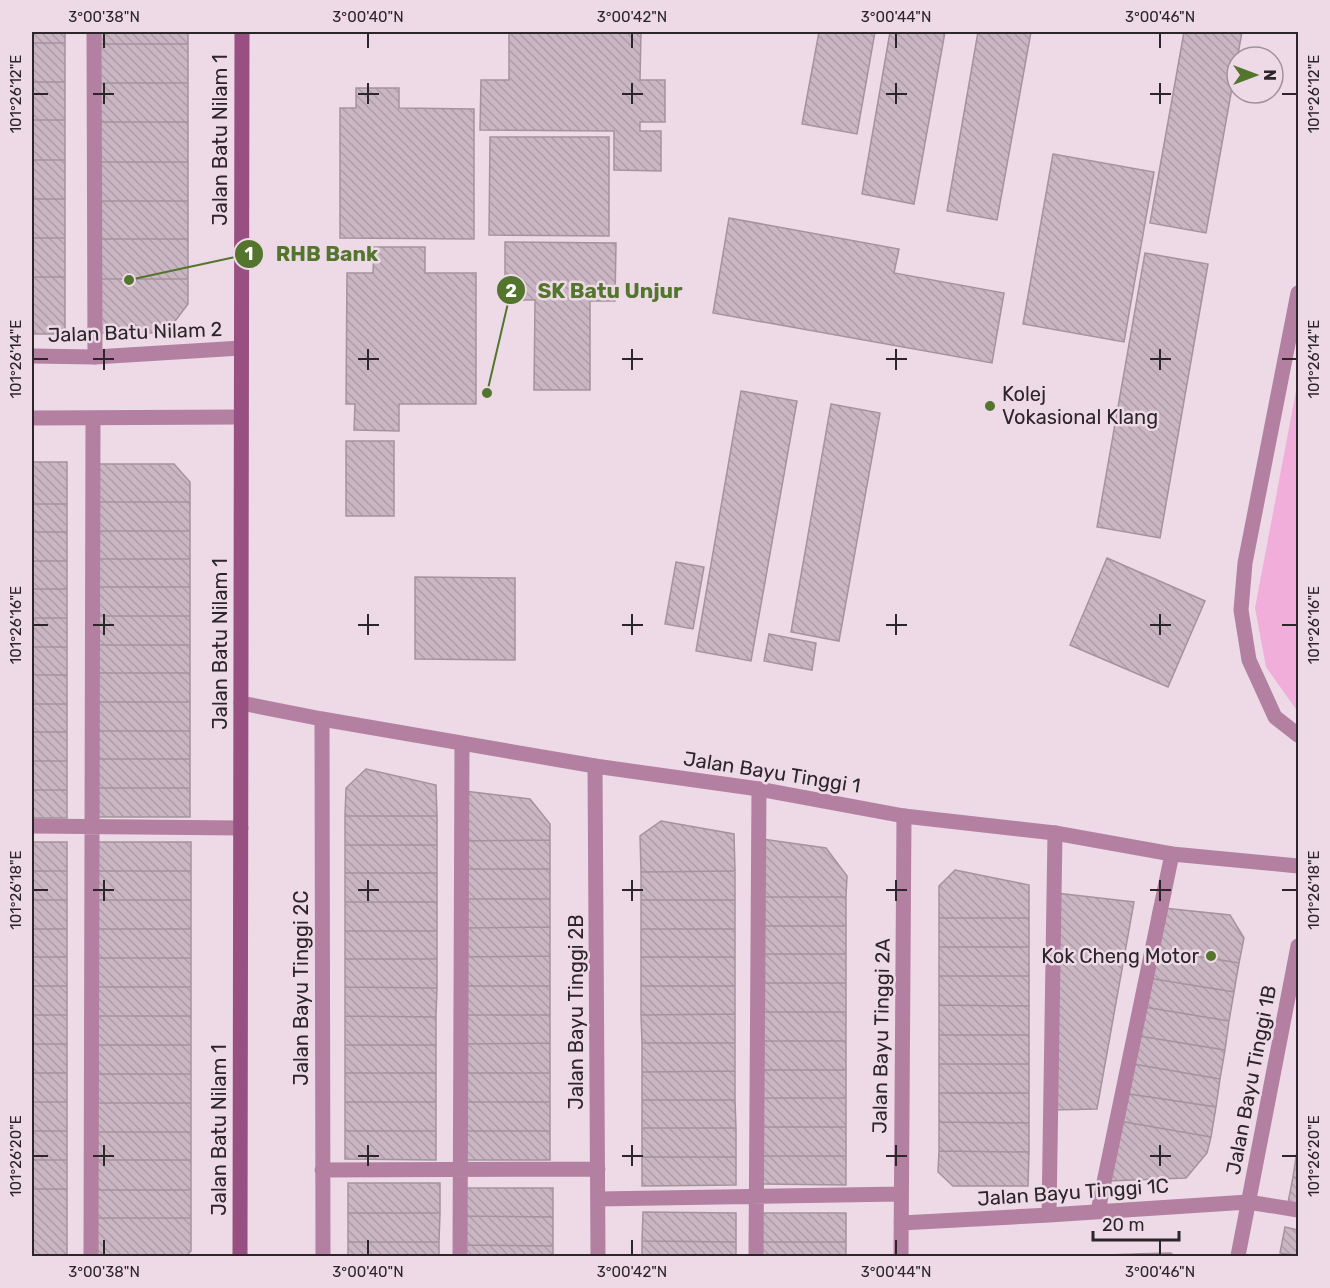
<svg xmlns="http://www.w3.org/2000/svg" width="1330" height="1288" viewBox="0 0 1330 1288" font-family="Rubik,sans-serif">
	<defs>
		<pattern id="building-back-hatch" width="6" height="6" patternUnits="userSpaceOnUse" patternTransform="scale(1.5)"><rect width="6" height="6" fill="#c9b6c2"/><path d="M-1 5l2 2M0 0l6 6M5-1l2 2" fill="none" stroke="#ad9ca7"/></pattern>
	</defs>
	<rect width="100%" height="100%" fill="#eddae6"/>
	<path fill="#f2aeda" d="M1298 380V712L1266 667 1255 608Z"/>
	<path fill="url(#building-back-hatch)" stroke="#a4929d" stroke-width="1.5" d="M32 32H65V43H32Z
		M92 32H188V44H92Z
		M509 32H641L640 80H665V122H640V131H661V171L614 170V131L480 130 481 80H509Z
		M819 32H875L857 134 802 124Z
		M890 32H945L914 204 862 194Z
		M978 32H1031L997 220 947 211Z
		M1184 32H1242L1206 233 1150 223Z
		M32 43H65V82H32Z
		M92 44H188V83H92Z
		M32 82H65V120H32Z
		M92 83H188V122H92Z
		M356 88H399V108L474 109V239L340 238V108H356Z
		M32 120H65V160H32Z
		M92 122H188V162H92Z
		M490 137H609V236L489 235Z
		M1053 154 1154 172 1124 342 1023 324Z
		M32 160H65V199H32Z
		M92 162H188V201H92Z
		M32 199H65V238H32Z
		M92 201H188V239H92Z
		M729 218 899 249 894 273 1004 293 992 363 713 313Z
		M32 238H65V277H32Z
		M92 239H188V279H92Z
		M505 242 616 243 615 301H590V390H534L535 300H505Z
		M374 247H425V273H476V404H399V431L354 430 355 404H346L347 273H373Z
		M1145 253 1208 264 1160 538 1097 527Z
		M32 277H65V334H32Z
		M92 279H188V304L166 333H92Z
		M741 391 797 401 751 661 696 651Z
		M831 404 880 413 839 641 791 632Z
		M346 441H394V516H346Z
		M32 462H67V504H32Z
		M93 464H174L190 482V502H93Z
		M93 502H190V531H93Z
		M32 504H67V532H32Z
		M93 531H190V559H93Z
		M32 532H67V561H32Z
		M1107 558 1205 601 1168 687 1070 645Z
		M93 559H190V587H93Z
		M32 561H67V589H32Z
		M676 562 704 567 693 629 665 624Z
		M415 577 515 578V660L415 659Z
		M93 587H190V616H93Z
		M32 589H67V618H32Z
		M93 616H190V645H93Z
		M32 618H67V647H32Z
		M769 634 816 643 812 670 764 661Z
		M93 645H190V673H93Z
		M32 647H67V675H32Z
		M93 673H190V702H93Z
		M32 675H67V704H32Z
		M93 702H190V731H93Z
		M32 704H67V732H32Z
		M93 731H190V759H93Z
		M32 732H67V761H32Z
		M93 759H190V788H93Z
		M32 761H67V790H32Z
		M366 769 436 785 437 816H345L346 788Z
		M93 788H190V817H93Z
		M32 790H67V818H32Z
		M456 790 530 799 550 824V840L457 841Z
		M345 816H437V845H345Z
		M661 821 734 834 735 871 641 872 640 836Z
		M754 838 826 848 847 876 846 897H754Z
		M550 840V869H457V841Z
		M32 842H67V871H32Z
		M94 842H191V871H94Z
		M345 845H437V873H345Z
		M457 869H550V899H457Z
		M955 870 1029 885V918H939V886Z
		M32 871H67V900H32Z
		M94 871H191V900H94Z
		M735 871V900H641V872Z
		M345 873H437V902H345Z
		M1056 893 1134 902 1097 1109 1052 1110Z
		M754 897H846V926H753Z
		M457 899H550V927L457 928Z
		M32 900H67V929H32Z
		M94 900H191V929H94Z
		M641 900H735V929H641Z
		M345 902H437V931H345Z
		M1154 907 1230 915 1244 938 1239 963 1147 948Z
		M939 918H1029V947H939Z
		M753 926H846V954H753Z
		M550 927V956L457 957V928Z
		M32 929H67V957H32Z
		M94 929H191V958H94Z
		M641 929H735V957H641Z
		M345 931H437V959H345Z
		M939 947H1029V976H939Z
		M1147 948 1239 963 1234 992 1142 977Z
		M753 954H846V983H753Z
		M550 956V986H457V957Z
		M32 957H67V986H32Z
		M641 957H735V986H641Z
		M94 958H191V987H94Z
		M345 959H437V988L345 987Z
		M939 976H1029V1006L939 1005Z
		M1142 977 1234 992 1229 1021 1138 1006Z
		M753 983H846V1012H753Z
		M32 986H67V1015H32Z
		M457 986H550V1015H457Z
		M641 986H735V1014L641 1015Z
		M94 987H191V1016H94Z
		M345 987 437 988 436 1017 345 1016Z
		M939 1005 1029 1006V1035H939Z
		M1138 1006 1229 1021 1225 1050 1133 1035Z
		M753 1012H846V1041H753Z
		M735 1014V1043H642L641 1015Z
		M32 1015H67V1044H32Z
		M457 1015H550V1043L457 1044Z
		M94 1016H191V1045H94Z
		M345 1016 436 1017V1045H345Z
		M939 1035H1029V1064H939Z
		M1133 1035 1225 1050 1220 1079 1128 1063Z
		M753 1041H846V1070H753Z
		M550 1043V1073H458L457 1044Z
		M642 1043H735V1071L642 1072Z
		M32 1044H67V1073H32Z
		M94 1045H191V1074H94Z
		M345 1045H436V1073H345Z
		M1128 1063 1220 1079 1216 1107 1123 1093Z
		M939 1064H1029V1093H939Z
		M753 1070H846V1098H753Z
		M735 1071V1100H642V1072Z
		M32 1073H67V1102H32Z
		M345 1073H436V1102H345Z
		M458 1073H550V1102H458Z
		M94 1074H191V1103H94Z
		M939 1093H1029V1123L939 1122Z
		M1123 1093 1216 1107 1211 1137 1119 1121Z
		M753 1098H846V1127H753Z
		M642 1100H735L736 1128H642Z
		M32 1102H67V1131H32Z
		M345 1102H436V1131H345Z
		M458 1102H550V1131H458Z
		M94 1103H191V1132H94Z
		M1119 1121 1211 1137 1207 1153 1186 1178 1108 1181Z
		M939 1122 1029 1123V1152L939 1151Z
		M753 1127H846V1156H753Z
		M642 1128H736V1157H642Z
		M32 1131H67V1160H32Z
		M345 1131H436V1160L345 1159Z
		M458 1131H550V1160H458Z
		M94 1132H191V1160H94Z
		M939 1151 1029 1152 1028 1186H953L938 1172Z
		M1297 1151 1298 1152V1178L1293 1177Z
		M753 1156H846V1185L753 1184Z
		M642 1157H736V1185L642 1186Z
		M32 1160H67V1189H32Z
		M94 1160H191V1190H94Z
		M1293 1177 1298 1178V1205L1288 1203Z
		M348 1183H440V1213H348Z
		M462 1188H553V1217L462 1216Z
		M32 1189H67V1256H32Z
		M94 1190H191V1218H94Z
		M643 1212 736 1213V1242L642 1241Z
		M348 1213H440L439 1242H348Z
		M755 1213H846V1242H756Z
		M462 1216 553 1217V1246L462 1245Z
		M94 1218H191V1251L186 1256H94Z
		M1285 1227 1298 1230V1256L1280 1253Z
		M642 1241 736 1242V1256H642Z
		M348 1242H439V1256H348Z
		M756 1242H846V1256H756Z
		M462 1245 553 1246V1256H462Z
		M1171 1253 1174 1256H1133V1254Z
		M1133 1254V1256H1106V1255Z"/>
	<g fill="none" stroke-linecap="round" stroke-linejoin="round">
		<path stroke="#b380a1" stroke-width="15" d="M94 32 95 357
			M1298 293 1245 563 1241 610 1249 660 1275 717 1298 735
			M322 719 323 1256
			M595 766 598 1256
			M32 826 241 828
			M322 1170 598 1169
			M598 1199 901 1194
			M1098 1211 1172 854
			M1049 1215 1055 833
			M901 1223 1049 1215 1248 1202 1298 1210
			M91 1256 93 419
			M460 1256 462 744
			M756 1256 759 789
			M901 1256 904 816
			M1238 1256 1298 946"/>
		<path stroke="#b380a1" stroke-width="15" d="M32 356 95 357 241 348
			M32 418 241 417
			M241 703 322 719 595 766 759 789 904 816 1055 833 1172 854 1298 866"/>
		<path stroke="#984f81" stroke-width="15" d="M240 1256 242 32"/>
	</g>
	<path fill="none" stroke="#2c252a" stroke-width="2" d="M104 33V48M368 33V48M632 33V48M896 33V48M1160 33V48M104 83V104M368 83V104M632 83V104M896 83V104M1160 83V104M33 94H48M93 94H114M358 94H379M622 94H643M886 94H907M1150 94H1171M1282 94H1297M104 349V370M368 349V370M632 349V370M896 349V370M1160 349V370M33 359H48M93 359H114M358 359H379M622 359H643M886 359H907M1150 359H1171M1282 359H1297M104 614V635M368 614V635M632 614V635M896 614V635M1160 614V635M33 625H48M93 625H114M358 625H379M622 625H643M886 625H907M1150 625H1171M1282 625H1297M104 880V901M368 880V901M632 880V901M896 880V901M1160 880V901M33 890H48M93 890H114M358 890H379M622 890H643M886 890H907M1150 890H1171M1282 890H1297M104 1145V1166M368 1145V1166M632 1145V1166M896 1145V1166M1160 1145V1166M33 1156H48M93 1156H114M358 1156H379M622 1156H643M886 1156H907M1150 1156H1171M1282 1156H1297M104 1240V1255M368 1240V1255M632 1240V1255M896 1240V1255M1160 1240V1255"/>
	<g fill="#53752d" stroke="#eddae6" stroke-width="2">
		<circle cx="990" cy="406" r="6"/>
		<circle cx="1211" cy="956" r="6"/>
	</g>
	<g text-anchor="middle" stroke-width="5" stroke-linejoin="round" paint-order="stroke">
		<g font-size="20" fill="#2c252a" stroke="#eddae6">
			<text transform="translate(220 140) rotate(-90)" y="7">Jalan Batu Nilam 1</text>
			<text transform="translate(135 332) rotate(-2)" y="7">Jalan Batu Nilam 2</text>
			<text transform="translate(220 644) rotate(-90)" y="7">Jalan Batu Nilam 1</text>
			<text transform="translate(772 772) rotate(9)" y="7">Jalan Bayu Tinggi 1</text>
			<text transform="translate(301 988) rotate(-90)" y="7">Jalan Bayu Tinggi 2C</text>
			<text transform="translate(576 1012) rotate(-90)" y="7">Jalan Bayu Tinggi 2B</text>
			<text transform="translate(881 1036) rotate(-89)" y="7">Jalan Bayu Tinggi 2A</text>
			<text transform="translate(1251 1080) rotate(-79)" y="7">Jalan Bayu Tinggi 1B</text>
			<text transform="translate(219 1130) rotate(-90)" y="7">Jalan Batu Nilam 1</text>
			<text transform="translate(1073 1192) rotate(-4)" y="7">Jalan Bayu Tinggi 1C</text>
		</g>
		<g font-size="20" fill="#2c252a" stroke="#eddae6" text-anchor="start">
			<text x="1002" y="401">Kolej<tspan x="1002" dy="23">Vokasional Klang</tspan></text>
			<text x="1199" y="963" text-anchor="end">Kok Cheng Motor</text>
		</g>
	</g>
	<path fill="none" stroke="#53752d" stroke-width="2" d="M129 280L249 254M487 393L511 290"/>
	<g fill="#53752d" stroke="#eddae6" stroke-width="2">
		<circle cx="129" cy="280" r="6"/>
		<circle cx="487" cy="393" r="6"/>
		<circle cx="249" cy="254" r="15"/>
		<circle cx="511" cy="290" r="15"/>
	</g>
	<g font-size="18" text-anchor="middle" font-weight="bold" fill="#fff">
		<text x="249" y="260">1</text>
		<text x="511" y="297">2</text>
	</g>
	<g font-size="21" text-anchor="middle" font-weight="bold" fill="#53752d" stroke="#eddae6" stroke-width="5" stroke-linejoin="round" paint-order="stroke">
		<text x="327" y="261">RHB Bank</text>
		<text x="610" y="298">SK Batu Unjur</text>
	</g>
	<rect width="1330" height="1288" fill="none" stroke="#eddae6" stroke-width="66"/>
	<g transform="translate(1255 75) rotate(90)"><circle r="28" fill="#eddae6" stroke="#a0929b" stroke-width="1.5"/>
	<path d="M0-4.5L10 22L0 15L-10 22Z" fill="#53752d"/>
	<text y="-9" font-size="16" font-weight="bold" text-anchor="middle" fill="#2c252a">N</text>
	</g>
	<path d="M1093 1231v9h86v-9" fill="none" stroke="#2c252a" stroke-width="3"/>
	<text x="1102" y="1231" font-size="18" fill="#2c252a" stroke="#eddae6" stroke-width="4.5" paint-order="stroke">20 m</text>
	<rect x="33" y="33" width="1264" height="1222" fill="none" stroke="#2c252a" stroke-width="2"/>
	<g font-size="15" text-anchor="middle" fill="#2c252a">
		<text x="104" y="22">3°00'38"N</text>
		<text x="368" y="22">3°00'40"N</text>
		<text x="632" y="22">3°00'42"N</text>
		<text x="896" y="22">3°00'44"N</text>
		<text x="1160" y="22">3°00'46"N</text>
		<text transform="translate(1314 94) rotate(-90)" y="5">101°26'12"E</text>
		<text transform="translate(16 94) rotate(-90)" y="5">101°26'12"E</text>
		<text transform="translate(1314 359) rotate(-90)" y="5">101°26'14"E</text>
		<text transform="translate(16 359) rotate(-90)" y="5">101°26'14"E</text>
		<text transform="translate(1314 625) rotate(-90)" y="5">101°26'16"E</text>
		<text transform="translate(16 625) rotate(-90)" y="5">101°26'16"E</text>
		<text transform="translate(1314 890) rotate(-90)" y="5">101°26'18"E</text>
		<text transform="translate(16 890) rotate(-90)" y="5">101°26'18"E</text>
		<text transform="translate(1314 1156) rotate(-90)" y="5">101°26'20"E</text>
		<text transform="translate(16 1156) rotate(-90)" y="5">101°26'20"E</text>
		<text x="104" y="1277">3°00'38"N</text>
		<text x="368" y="1277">3°00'40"N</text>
		<text x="632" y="1277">3°00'42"N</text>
		<text x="896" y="1277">3°00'44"N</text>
		<text x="1160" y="1277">3°00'46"N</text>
	</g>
</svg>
